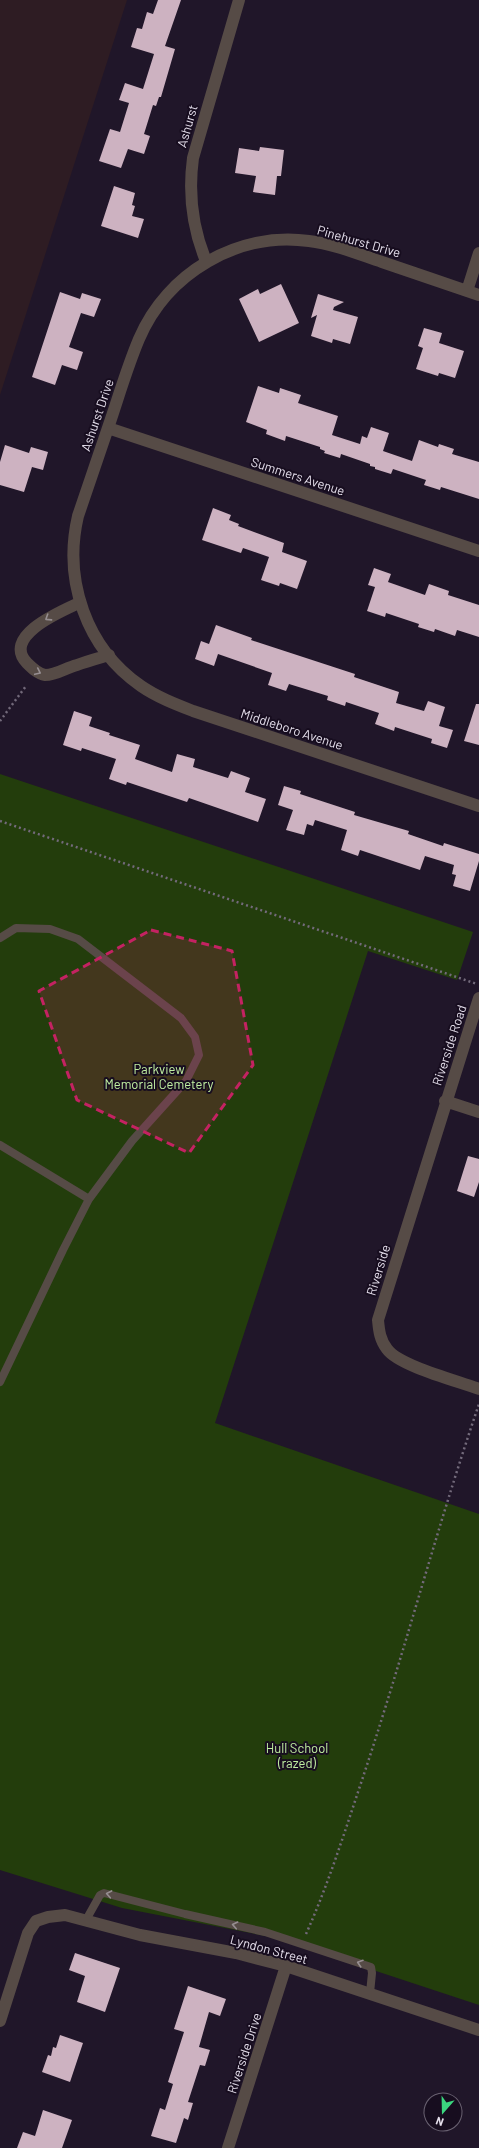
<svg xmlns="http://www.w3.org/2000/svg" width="479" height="2148" viewBox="0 0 479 2148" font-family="Barlow,sans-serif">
	<rect width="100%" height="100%" fill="#201629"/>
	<path fill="#2e1c23" d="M0 0H127L0 395Z"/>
	<path fill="#233d0c" d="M0 774 473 932 457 980 368 951 215 1423 479 1514V2005L276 1938 122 1908 0 1870Z"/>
	<path fill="#cdb2c1" d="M158 0H181L165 46 175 49 161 97H159L156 106 153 105 144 134 150 136 144 154 128 149 121 168 99 161 110 129 120 132 129 103 119 100 125 83 143 89 154 54 131 47 137 28 142 29 147 12 153 14Z
		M260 147 284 150 281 176H277L275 195 253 192 256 176 235 173 239 148 259 151Z
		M114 186 135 193 132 205 135 206 132 216 144 219 138 238 101 226Z
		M281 284 299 323 259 342 239 299 258 289 260 294Z
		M60 292 80 299 82 293 101 299 94 317 81 313 69 347 83 352 77 370 62 365 55 385 32 377Z
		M318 294 344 302 334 307 333 310 358 317 350 344 333 339 332 343 311 336 317 315 311 318Z
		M424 328 442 333 439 343 464 351 455 378 439 373 438 376 416 369 423 348 418 346Z
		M258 386 279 393 280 388 301 395 298 403 338 416 332 435 360 444 362 436 367 438 371 427 389 433 383 451 412 461 419 440 438 447 439 444 454 449 452 454 479 462V499L441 487 440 490 424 485 426 480 393 469 391 474 375 469V467L370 466V464L341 454 340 458 324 453 325 451 320 449V447L286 436 285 441 266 434 267 430 246 422Z
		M5 445 29 453 31 447 48 452 43 470 32 467 24 492 0 485V462Z
		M213 508 231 515 229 520 239 524 238 526 284 543 282 552 307 561 297 589 280 583 279 586 261 580 269 557 243 548 241 553 202 540Z
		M374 568 391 574 388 582 425 595 429 584 449 591 448 595 479 605V637L457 630 455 636 435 629 434 632 418 627 419 624 386 613 385 617 367 611 375 587 368 585Z
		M216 625 252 638 251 640 355 674 354 677 399 692 396 703 424 711 428 701 445 707 439 726 453 730 447 748 431 743 432 739 395 727 394 731 375 724 379 713 346 702 345 706 327 700 328 696 289 684 286 691 268 685 272 673 218 654 214 666 195 659 201 641 209 644Z
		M476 704H479V745L464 741Z
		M74 711 92 717 89 726 110 733 109 735 140 745 135 759 172 772 177 754 195 759 193 767 228 778 231 771 250 778 245 792 266 799 258 822 189 798 187 802 127 782 126 785 109 779 116 759 82 748 81 751 63 745Z
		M284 786 301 791 300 794 355 812 354 815 409 831 408 834 443 846 444 843 479 854V861L470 891 453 886 456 875 452 874 454 865 425 856 420 870 360 850 358 856 341 850 347 830 315 820 313 826 307 824 304 835 286 830 293 810 278 805Z
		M468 1156 479 1159V1182L474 1197 457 1191Z
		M75 1953 120 1968 105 2012 77 2002 85 1976 69 1970Z
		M188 1986 226 1999 220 2016 209 2012 199 2047 210 2050 205 2066 200 2065 188 2102 193 2103 188 2120 184 2118 176 2143 151 2136 160 2108 165 2110 173 2084 168 2082 184 2032 174 2029Z
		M60 2035 83 2043 70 2082 42 2072 48 2055 51 2056 53 2047 56 2048Z
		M43 2110 72 2120 62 2148H17L23 2132 35 2136Z"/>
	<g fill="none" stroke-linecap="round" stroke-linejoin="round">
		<path stroke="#736a7b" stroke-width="2.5" stroke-dasharray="2 3" stroke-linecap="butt" d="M0 721 26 686
			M0 821 477 984
			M306 1934C328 1885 344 1834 361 1783 403 1658 436 1530 479 1404"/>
		<path stroke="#564b46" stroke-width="8" d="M0 938 16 928 50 929 78 939 181 1018 195 1037 199 1055 186 1081 132 1141 89 1199 63 1250 0 1382
			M0 1145 89 1199
			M86 1920 100 1895 104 1893 185 1914 265 1932 371 1967 372 1973 370 1993"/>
		<path stroke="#564b46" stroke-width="12" d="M206 261C192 227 188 195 193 158L239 0
			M467 291 479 253
			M479 295C447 284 414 273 382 262 358 254 334 244 309 241 238 231 167 273 139 339 128 365 120 392 111 419 100 451 89 484 78 516 63 580 86 648 141 686 157 697 175 704 193 711L479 806
			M108 428 479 551
			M79 603C62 611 1 636 27 663 32 668 38 674 45 675 57 675 65 668 77 665 87 661 99 658 109 655
			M479 998 378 1320C379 1331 380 1340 387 1349 399 1366 458 1381 479 1389
			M445 1101 479 1112
			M0 2021 28 1933 36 1921 48 1917 65 1915 140 1935 236 1953 286 1966 479 2030
			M228 2148 286 1966"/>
	</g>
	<defs><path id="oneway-chevron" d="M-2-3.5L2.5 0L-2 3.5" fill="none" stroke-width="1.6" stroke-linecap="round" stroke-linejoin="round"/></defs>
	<g stroke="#968e91">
		<use href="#oneway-chevron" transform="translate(48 618) rotate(147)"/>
		<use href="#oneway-chevron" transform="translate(38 672) rotate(25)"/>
		<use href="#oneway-chevron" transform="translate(109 1894) rotate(-169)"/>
		<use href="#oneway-chevron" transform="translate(235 1925) rotate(-168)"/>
		<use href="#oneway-chevron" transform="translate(360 1963) rotate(-162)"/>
	</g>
	<path fill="#c42262" fill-opacity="0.2" stroke="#c42262" stroke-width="3" stroke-dasharray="8 5" stroke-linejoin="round" d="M151 930 232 951 253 1065 189 1153 77 1100 39 991Z"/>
	<g text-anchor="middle" stroke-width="4" stroke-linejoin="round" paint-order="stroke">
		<g font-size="13" fill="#e5dfec" stroke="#170d1f">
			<text transform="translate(187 126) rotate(-74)" y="5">Ashurst</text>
			<text transform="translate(359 241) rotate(16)" y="5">Pinehurst Drive</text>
			<text transform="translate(97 415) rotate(-71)" y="5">Ashurst Drive</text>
			<text transform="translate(298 476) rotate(18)" y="5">Summers Avenue</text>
			<text transform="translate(292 729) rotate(18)" y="5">Middleboro Avenue</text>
			<text transform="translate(449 1045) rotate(-72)" y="5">Riverside Road</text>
			<text transform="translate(378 1270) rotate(-73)" y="5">Riverside</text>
			<text transform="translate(269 1949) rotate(15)" y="5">Lyndon Street</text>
			<text transform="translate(244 2053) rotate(-72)" y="5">Riverside Drive</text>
		</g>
		<g font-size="13" fill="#c0efa1" stroke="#170d1f">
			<text x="159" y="1074">Parkview<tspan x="159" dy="15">Memorial Cemetery</tspan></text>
			<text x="297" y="1753">Hull School<tspan x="297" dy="15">(razed)</tspan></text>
		</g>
	</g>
	<g transform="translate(443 2112) rotate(200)"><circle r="19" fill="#170d1f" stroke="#696171"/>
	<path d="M0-3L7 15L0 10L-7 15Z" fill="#3bd77f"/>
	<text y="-6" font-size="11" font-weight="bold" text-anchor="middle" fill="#e5dfec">N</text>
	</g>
</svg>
